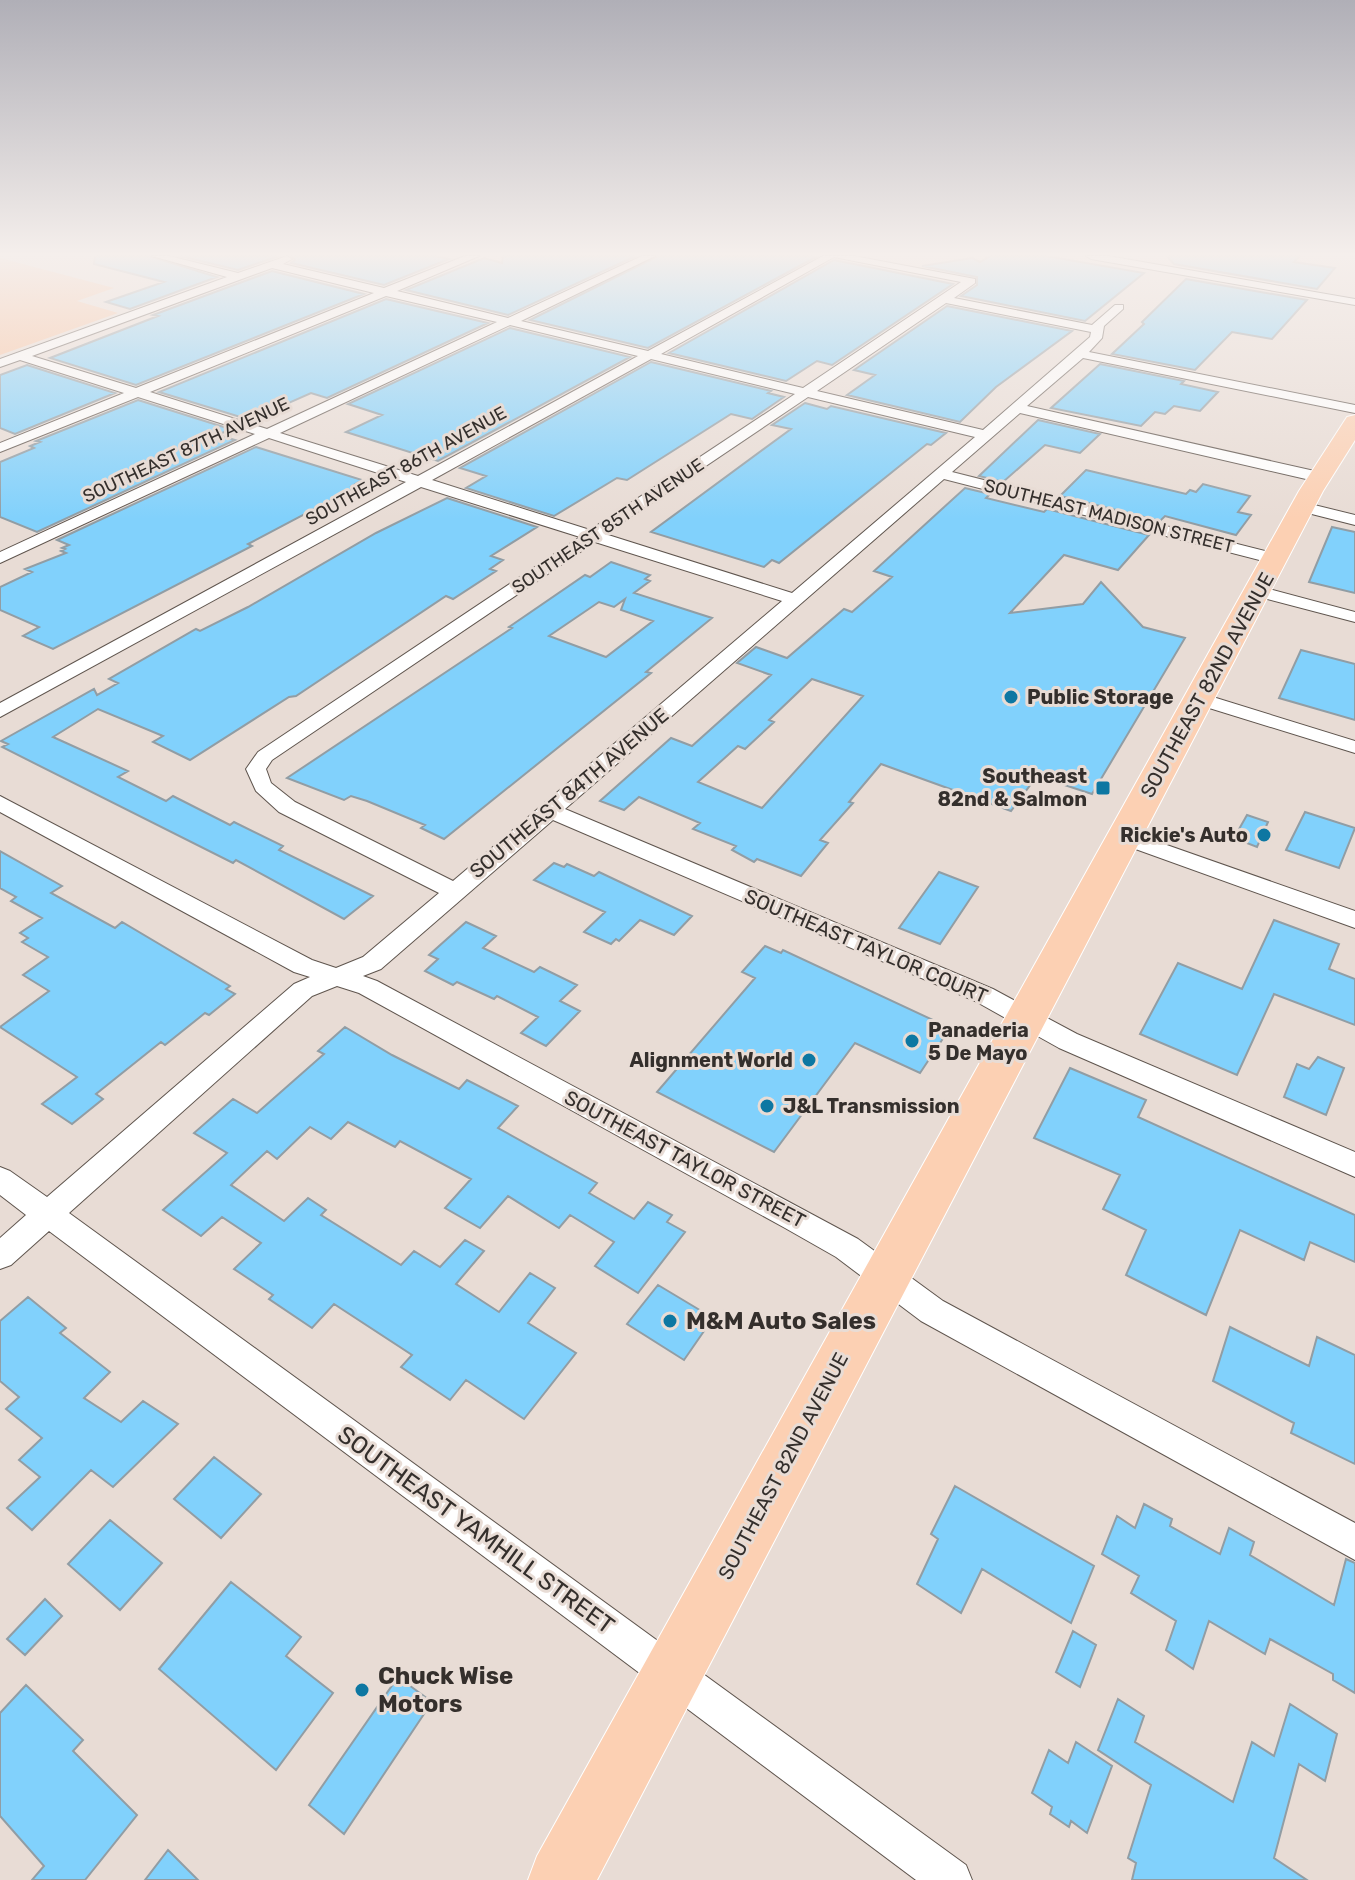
<svg xmlns="http://www.w3.org/2000/svg" width="1355" height="1880" viewBox="0 0 1355 1880" font-family="Rubik,sans-serif">
	<rect width="100%" height="100%" fill="#e8dcd5"/>
	<path fill="#fac09b" d="M0 258 114 288 77 301 118 313 0 355Z"/>
	<path fill="#81d1fc" stroke="#919da4" stroke-width="2" fill-rule="evenodd" d="M95 256H149L217 277 130 309 106 302 164 282 94 264Z
		M180 256H279L238 270Z
		M292 256H435L449 259 384 285 291 263 295 260Z
		M503 256H636L508 315 406 290 484 258 502 263Z
		M658 256H811L816 257 648 348 530 320Z
		M990 256H1046L1144 273 1085 321 961 296 977 285V277L922 266 972 258 980 262Z
		M1167 256H1300L1294 262 1335 268 1317 289 1174 264Z
		M834 260 953 284 832 365 817 361 786 381 669 353Z
		M272 271 364 294 136 385 50 358 158 316 153 315Z
		M1186 279 1307 300 1272 339 1232 332 1195 370 1112 354 1144 324 1142 322Z
		M386 299 488 323 327 398 311 393 250 420 159 392Z
		M947 306 1072 331 996 387 960 422 847 395 875 375 854 370Z
		M510 328 630 357 438 461 346 432 382 415 348 404Z
		M651 362 771 391 768 393 784 397 752 419 731 414 627 480 617 478 554 516 466 488 486 476 460 468Z
		M1100 364 1184 381 1181 384 1218 392 1200 411 1174 406 1165 414 1155 412 1141 426 1051 408Z
		M27 365 115 393 15 434 0 428V375Z
		M138 400 230 429 218 435 235 440 37 532 0 517V462L34 448 30 446 40 442 36 441Z
		M805 403 827 409 831 406 946 433 931 445 927 444 779 563 772 560 764 567 651 532 791 429 772 425Z
		M1038 420 1100 434 1080 453 1045 445 1003 482 979 476Z
		M256 447 362 480 352 486 356 487 248 544 252 546 53 649 23 636 39 627 0 610V587L32 572 25 569 66 553 61 551 65 549 62 548 69 545 57 540Z
		M1086 470 1186 494 1190 490 1196 492 1203 484 1250 496 1238 512 1251 515 1236 535 1165 516 1160 521 1060 496Z
		M965 488 990 494 986 498 1044 512 1047 509 1149 535 1118 570 1064 555 1010 613 1083 604 1101 582 1143 627 1185 638 1092 794 1037 776 1011 811 881 764 849 802 853 803 820 840 828 843 801 876 757 859 754 862 732 850 736 846 693 829 700 823 639 797 624 810 600 801 671 738 692 746 771 675 737 663 756 647 787 658 844 609 852 612 892 577 874 571ZM812 679 863 696 762 808 698 782 738 746 745 749 774 722 769 720Z
		M447 498 537 527 491 556 503 560 490 569 496 571 453 599 446 596 296 696 289 697 190 760 153 742 163 736 98 709 53 737 128 771 118 777 166 801 173 796 230 825 234 822 283 846 279 850 373 896 344 919 236 860 233 863 2 747 8 744 1 741 94 689 97 695 118 683 109 679 196 629 200 631 248 607 376 533Z
		M1332 527 1355 532V593L1309 582Z
		M611 562 650 575 645 579 650 581 634 593 712 618 646 672 651 673 444 839 421 828 425 825 367 801 351 796 344 800 287 778 512 628 509 627 585 575 590 577ZM625 599 621 610 653 621 606 657 549 636 599 602 614 607Z
		M1301 650 1355 664V720L1279 698Z
		M1305 812 1355 828 1339 868 1286 850Z
		M1247 815 1268 822 1257 847 1234 838Z
		M0 851 62 886 51 893 115 928 122 922 230 986 226 989 235 994 209 1015 205 1013 165 1045 161 1042 96 1094 103 1099 72 1124 42 1104 77 1077 0 1027 49 991 23 975 48 957 22 942 28 938 20 933 42 918 11 901 16 897 0 888Z
		M554 863 564 867 567 864 594 876 599 872 692 916 674 935 640 920 619 941 616 939 611 944 584 932 605 912 534 880Z
		M939 872 978 887 940 944 899 928Z
		M1274 920 1339 944 1329 969 1355 979V1025L1274 994 1237 1075 1140 1034 1178 963 1242 989Z
		M466 922 496 936 483 948 534 972 540 967 577 985 560 1001 580 1011 546 1046 521 1033 538 1017 497 996 494 999 457 982 453 985 425 971 438 959 429 955Z
		M765 946 781 953 783 950 950 1028 920 1073 855 1043 774 1152 657 1092 755 978 742 972Z
		M345 1027 392 1055 459 1089 467 1080 518 1106 498 1128 597 1183 589 1193 634 1219 648 1202 672 1215 667 1222 685 1232 638 1293 595 1266 614 1242 570 1215 559 1228 508 1196 480 1228 445 1208 471 1179 400 1141 395 1147 348 1122 331 1139 310 1127 277 1159 267 1151 231 1185 284 1221 308 1198 326 1210 321 1215 401 1265 414 1251 440 1267 465 1240 484 1251 456 1284 499 1312 530 1273 555 1288 528 1323 576 1353 524 1419 466 1380 450 1400 401 1367 412 1355 334 1304 312 1328 269 1299 273 1295 234 1269 261 1243 222 1217 201 1236 163 1210 227 1153 194 1133 233 1099 257 1113 324 1054 318 1051Z
		M1318 1057 1344 1068 1326 1115 1284 1097 1297 1064 1309 1069Z
		M1070 1068 1146 1100 1138 1117 1355 1215V1262L1310 1242 1304 1260 1240 1230 1206 1315 1126 1275 1146 1230 1103 1209 1120 1175 1034 1138Z
		M658 1285 713 1318 684 1360 627 1324Z
		M28 1297 66 1328 60 1333 110 1372 84 1398 121 1422 143 1401 178 1424 113 1487 91 1470 32 1530 7 1508 40 1477 19 1460 42 1438 6 1409 19 1397 0 1381V1321Z
		M1230 1327 1309 1366 1317 1337 1355 1355V1464L1291 1433 1294 1423 1213 1381Z
		M214 1457 261 1494 221 1538 174 1499Z
		M955 1486 1094 1566 1071 1623 982 1569 961 1613 917 1584 938 1539 931 1534Z
		M1144 1504 1172 1519 1170 1526 1220 1554 1229 1528 1254 1542 1250 1555 1334 1605 1346 1559 1355 1563V1693L1333 1680V1674L1270 1639 1265 1654 1209 1621 1193 1669 1166 1650 1176 1621 1131 1593 1139 1576 1102 1554 1117 1516 1135 1528Z
		M110 1520 162 1563 120 1610 68 1564Z
		M231 1582 301 1637 286 1656 333 1693 276 1770 159 1669Z
		M45 1599 62 1616 25 1655 7 1639Z
		M1073 1631 1096 1645 1080 1687 1056 1672Z
		M398 1677 432 1702 344 1834 309 1805Z
		M26 1685 83 1740 73 1751 137 1815 85 1880H32L44 1866 0 1816V1713Z
		M1118 1699 1144 1716 1135 1742 1233 1802 1252 1742 1274 1756 1290 1704 1337 1734 1325 1781 1299 1764 1274 1858 1307 1880H1132L1136 1863 1128 1858 1151 1785 1098 1750Z
		M1076 1742 1112 1766 1087 1833 1071 1821 1069 1827 1050 1814 1052 1807 1032 1793 1049 1750 1068 1763Z
		M168 1850 198 1880H145Z"/>
	<g fill="none" stroke-linecap="round" stroke-linejoin="round">
		<defs>
			<path id="minor" d="M152 256H169L238 273 287 256 292 259 283 264 384 288 465 256H479L397 291 508 318 642 256H655L521 321 648 351 823 256H854L975 279V283L954 298 1092 325 1115 305H1123V309L1104 326 1102 338 1089 352 1355 405V413L1083 358 1027 406 1319 472 1327 477 1319 482 1020 413 952 472 1281 555 1283 559 1281 563 1275 564 944 479 565 809 993 989 1077 1034 1355 1152V1177L1059 1048 975 1001 553 820 381 969 363 976 377 981 858 1239 943 1301 1355 1523V1560L921 1321 836 1257 785 1228 359 993 337 986 312 996 69 1213 966 1865 972 1880H916L49 1231 11 1265 0 1269V1238L26 1215 0 1195V1167L10 1171 47 1197 294 984 310 977 294 972 0 812V796L312 960 336 968 363 957 439 893 279 812 256 791 246 769 258 752 580 537 421 487 0 717V703L406 482 269 438 0 563V552L255 434 138 397 0 452V443L124 393 20 360 0 367V359L227 277ZM834 257 961 282 803 388 661 354ZM272 268 374 293 136 388 32 356ZM386 296 497 322 267 429 150 392ZM946 303 1091 332 1090 337 983 430 817 391ZM510 325 638 356 418 476 280 433ZM651 359 795 394 590 530 432 480ZM808 397 975 437 792 593 605 534ZM595 542 782 601 453 881 295 802 271 783 266 769 272 760Z
				M1086 256H1108L1355 299V305L1091 259Z
				M1302 502 1355 515V525L1296 510V504Z
				M1258 586 1355 612V622L1252 595 1249 591Z
				M1200 693 1355 741V753L1193 703 1190 699Z
				M1124 830 1355 911V928L1116 842 1113 837 1116 832Z"/>
			<path id="primary" d="M1355 415V440L1323 491 597 1880H528L537 1856 1299 491 1347 417Z"/>
		</defs>
		<use href="#minor" stroke="#5f554e" stroke-width="2"/>
		<use href="#primary" stroke="#fff" stroke-width="2"/>
		<use href="#minor" fill="#fff" fill-rule="evenodd"/>
		<use href="#primary" fill="#fcd0b3" fill-rule="evenodd"/>
	</g>
	<linearGradient id="sky" x2="0" y2="1"><stop stop-color="#b0afb7"/><stop offset="0.49" stop-color="#f5efec"/><stop offset="1" stop-color="#f5efec" stop-opacity="0"/></linearGradient>
	<rect width="1355" height="519" fill="url(#sky)"/>
	<g fill="#0d77a2" stroke="#e8dcd5" stroke-width="3">
		<circle cx="1011" cy="697" r="8"/>
		<rect x="1095" y="780" width="16" height="16" rx="4"/>
		<circle cx="1264" cy="835" r="8"/>
		<circle cx="912" cy="1041" r="8"/>
		<circle cx="809" cy="1060" r="8"/>
		<circle cx="767" cy="1106" r="8"/>
		<circle cx="670" cy="1321" r="8"/>
		<circle cx="362" cy="1690" r="8"/>
	</g>
	<g text-anchor="middle" stroke-width="6" stroke-linejoin="round" paint-order="stroke">
		<g font-size="18" fill="#342f2c" stroke="#e8dcd5">
			<text transform="translate(186 450) rotate(-25)" y="6">SOUTHEAST 87TH AVENUE</text>
			<text transform="translate(406 466) rotate(-29)" y="6">SOUTHEAST 86TH AVENUE</text>
			<text transform="translate(1109 516) rotate(14)" y="6">SOUTHEAST MADISON STREET</text>
			<text transform="translate(608 526) rotate(-34)" y="6">SOUTHEAST 85TH AVENUE</text>
		</g>
		<g font-size="20" fill="#342f2c" stroke="#e8dcd5">
			<text transform="translate(1207 685) rotate(-61)" y="7">SOUTHEAST 82ND AVENUE</text>
			<text transform="translate(569 793) rotate(-40)" y="7">SOUTHEAST 84TH AVENUE</text>
			<text transform="translate(866 946) rotate(23)" y="7">SOUTHEAST TAYLOR COURT</text>
			<text transform="translate(685 1159) rotate(28)" y="7">SOUTHEAST TAYLOR STREET</text>
			<text transform="translate(783 1466) rotate(-62)" y="7">SOUTHEAST 82ND AVENUE</text>
		</g>
		<g font-size="20" font-weight="bold" fill="#342f2c" stroke="#e8dcd5" text-anchor="start">
			<text x="1027" y="704">Public Storage</text>
			<text x="1087" y="783" text-anchor="end">Southeast<tspan x="1087" dy="23">82nd &amp; Salmon</tspan></text>
			<text x="1248" y="842" text-anchor="end">Rickie's Auto</text>
			<text x="928" y="1037">Panaderia<tspan x="928" dy="23">5 De Mayo</tspan></text>
			<text x="793" y="1067" text-anchor="end">Alignment World</text>
			<text x="783" y="1113">J&amp;L Transmission</text>
		</g>
		<g font-size="24" font-weight="bold" fill="#342f2c" stroke="#e8dcd5" text-anchor="start">
			<text x="686" y="1329">M&amp;M Auto Sales</text>
			<text x="378" y="1684">Chuck Wise<tspan x="378" dy="28">Motors</tspan></text>
		</g>
		<g font-size="24" fill="#342f2c" stroke="#e8dcd5">
			<text transform="translate(476 1530) rotate(36)" y="8">SOUTHEAST YAMHILL STREET</text>
		</g>
	</g>
</svg>
